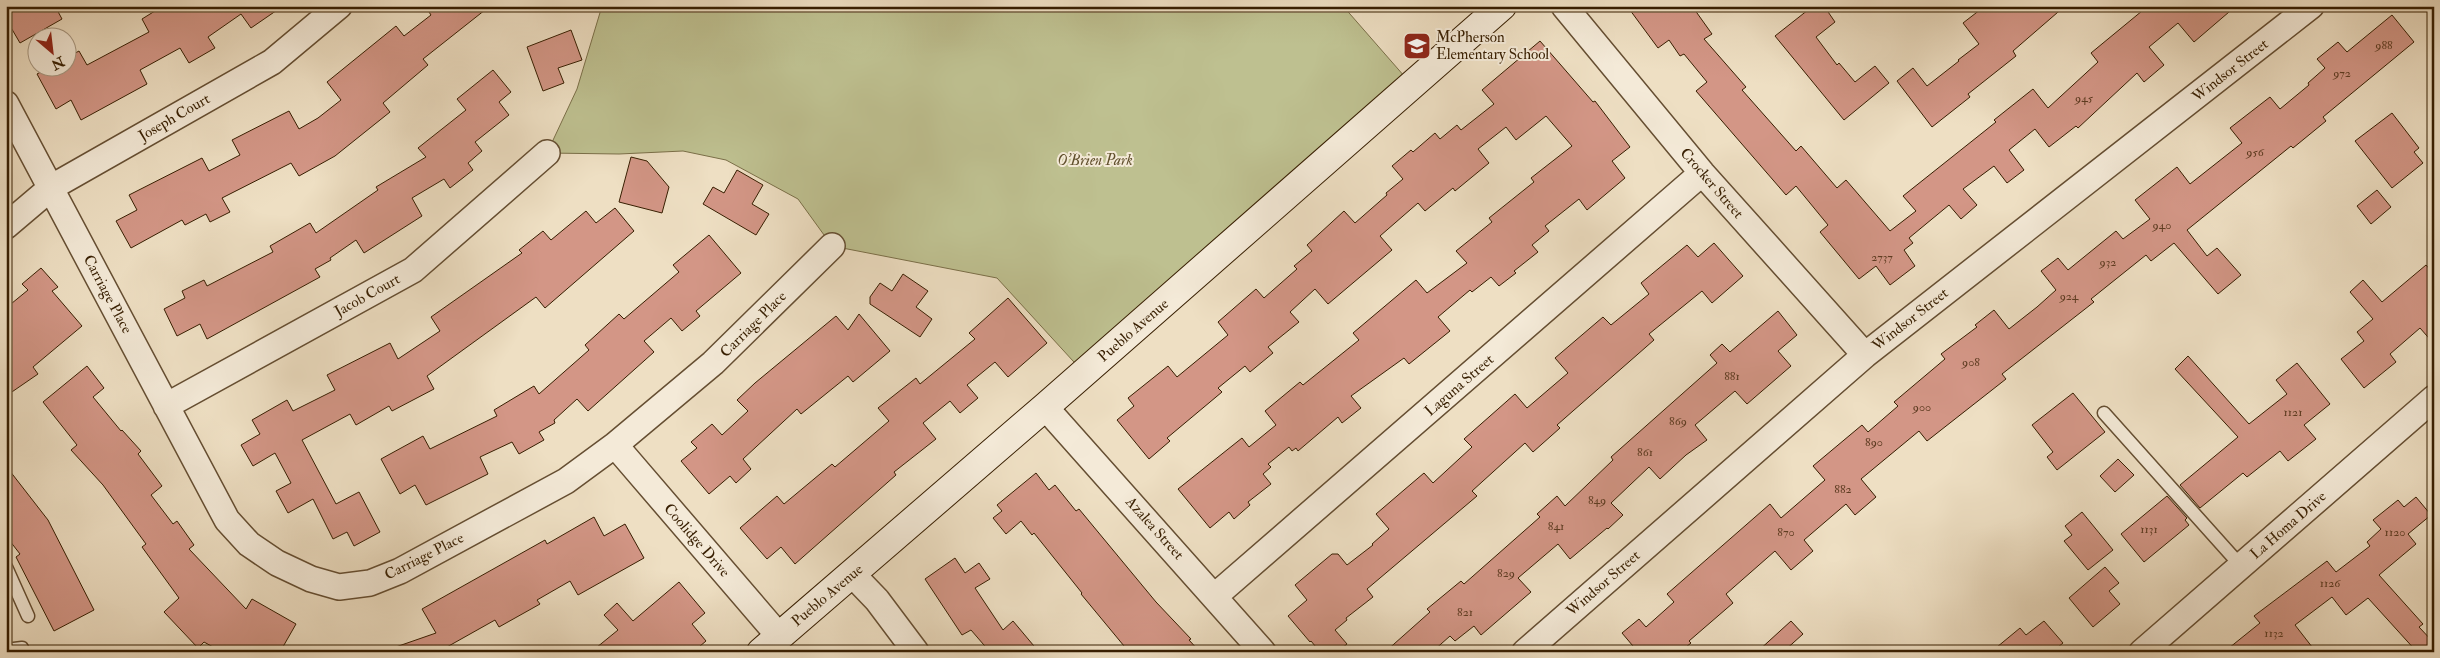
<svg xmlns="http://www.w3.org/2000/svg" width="2440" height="658" viewBox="0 0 2440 658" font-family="'IM FELL Double Pica',serif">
	<rect width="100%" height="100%" fill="#eedfc3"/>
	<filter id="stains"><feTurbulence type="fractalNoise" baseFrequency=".004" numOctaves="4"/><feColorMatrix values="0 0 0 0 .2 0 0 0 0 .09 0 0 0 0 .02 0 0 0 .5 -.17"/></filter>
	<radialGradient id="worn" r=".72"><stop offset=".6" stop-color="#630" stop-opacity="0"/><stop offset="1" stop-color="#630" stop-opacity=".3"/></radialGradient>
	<path fill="#bec090" stroke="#7a6f48" d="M602 6H1343L1412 85 1084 373 997 278 832 246 798 199 726 160 683 151 619 154 547 153 577 89Z"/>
	<path fill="#d39686" stroke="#371e01" d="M6 6H55L62 19 20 43 6 19Z
		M163 6H283L251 28 241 14 208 37 215 48 189 63 180 48 140 70 147 84 81 120 71 100 56 109 37 74 48 68H68V57L79 51 87 65 149 32 142 19Z
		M425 6H490L423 59 428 65 383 103 390 112 335 156 299 176 291 163 222 198 230 212 210 222 206 214 185 225 182 220 131 248 116 221 137 210 129 195 202 158 209 171 240 155 232 140 289 111 299 129 318 118 341 100 327 82 396 26 404 36 431 15Z
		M1627 6H1692L1712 34 1704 39 1746 87 1742 90 1796 151 1801 146 1837 188 1846 180 1890 231 1916 211 1903 196 1996 122 1994 120 2033 89 2048 108 2098 62 2091 53 2148 6H2236L2194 42 2178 23 2149 47 2164 65 2144 82 2137 73 2078 128 2076 126 2049 147 2035 129 2009 150 2024 170 2007 183 1994 166 1963 189 1977 205 1961 219 1949 205 1909 238 1913 243 1904 250 1915 266 1890 285 1876 266 1859 279 1820 232 1828 225 1796 186 1786 195 1696 91 1707 82 1684 54 1680 56 1669 40 1658 48Z
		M1813 6H1824L1835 22 1816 37 1837 65 1839 63 1855 82 1875 66 1889 83 1844 120 1775 36Z
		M1985 6H2065L2013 51 2016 56 1968 94 1970 97 1932 127 1897 81 1913 68 1927 86 1959 61 1958 60 1979 44 1963 23Z
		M2392 15 2414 42 2323 117 2326 121 2293 148 2291 146 2187 230 2207 256 2217 248 2241 275 2218 294 2174 243 2151 261 2146 255 2091 299 2094 302 2002 374 2006 379 1927 441 1919 431 1861 479 1876 497 1855 515 1846 504 1804 540 1813 551 1791 570 1775 551 1726 594 1733 603 1689 641 1691 643 1680 652H1638L1622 633 1639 619 1646 627 1674 602 1667 594 1770 504 1781 518 1825 480 1813 466 1862 425 1868 432 1898 406 1894 402 1945 359 1941 354 1977 327 1975 325 1994 310 2009 329 2037 307 2056 290 2041 271 2058 258 2068 270 2116 231 2123 239 2150 219 2135 200 2177 167 2190 184 2242 143 2230 128 2270 97 2280 109 2309 85 2308 83 2325 68 2317 59 2338 42 2347 52Z
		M571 30 582 60 558 68 564 83 543 91 527 47Z
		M1540 41 1593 102 1595 101 1630 147 1612 161 1625 178 1587 210 1579 199 1545 226 1549 231 1532 245 1538 252 1514 271 1516 273 1499 286 1491 277 1472 292 1470 290 1438 317 1450 331 1409 364 1404 358 1351 396 1361 408 1342 423 1338 417 1298 451 1296 448 1292 451 1289 447 1268 464 1271 467 1263 474 1271 484 1248 502 1250 505 1234 519 1229 512 1210 528 1178 489 1242 438 1249 447 1276 425 1265 411 1300 382 1303 385 1359 340 1353 333 1416 280 1427 293 1467 263 1456 251 1492 222 1489 218 1534 182 1531 178 1572 146 1546 116 1516 140 1506 127 1478 149 1489 163 1455 191 1453 188 1425 211 1418 203 1380 236 1392 250 1328 304 1315 289 1290 312 1299 322 1268 347 1273 353 1250 372 1245 366 1218 388 1222 392 1167 438 1170 441 1149 459 1117 420 1134 406 1128 398 1168 366 1177 377 1228 335 1218 322 1256 289 1264 298 1297 269 1294 266 1312 251 1307 245 1344 211 1355 223 1387 195 1386 193 1403 179 1392 166 1411 150 1413 152 1435 133 1440 139 1457 125 1461 130 1494 104 1482 90Z
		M493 70 511 92 499 102 509 115 475 142 482 151 468 163 473 170 450 188 444 179 412 198 422 216 364 253 356 240 330 258 331 260 315 269 320 277 207 339 200 324 177 336 164 309 185 298 182 291 204 280 207 286 273 252 270 246 310 223 316 233 378 190 376 187 426 157 418 148 466 110 457 99Z
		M2392 113 2419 148 2414 152 2423 163 2392 188 2355 141Z
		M631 157 647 161 669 187 662 213 619 202Z
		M737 170 763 185 752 204 769 214 756 235 703 204 713 187 724 193Z
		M2377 190 2391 207 2371 224 2357 206Z
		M615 208 634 231 545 308 536 297 427 376 434 389 392 411 389 406 356 425 350 414 302 440 336 504 359 492 380 532 354 546 347 532 333 539 313 499 288 513 276 491 291 483 275 453 253 466 241 445 260 434 252 420 287 400 293 411 335 390 327 375 390 343 398 359 440 331 431 317 522 253 519 250 543 231 551 240 586 211 596 223Z
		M709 235 741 273 696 311 700 316 682 331 671 318 644 341 654 352 588 411 577 399 554 420 555 423 539 432 544 440 519 454 512 442 480 457 488 474 426 505 415 485 400 494 381 459 423 436 430 449 497 416 494 410 534 386 539 394 589 350 585 345 619 314 624 319 679 272 673 265Z
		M1714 243 1743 276 1712 303 1702 291 1649 334 1654 340 1557 425 1560 428 1533 452 1525 443 1472 491 1477 496 1367 589 1373 597 1346 618 1347 620 1335 630 1347 644 1337 652H1320L1311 641 1310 642 1288 616 1307 600 1295 585 1332 554H1338L1347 565 1373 545 1372 544 1389 529 1376 514 1404 490 1424 473 1433 483 1472 447 1464 439 1515 394 1527 408 1568 373 1555 358 1603 317 1611 325 1649 294 1641 283 1687 245 1698 257Z
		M2426 265 2434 274V344L2420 328 2390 354 2396 362 2364 388 2341 359 2364 341 2357 332 2373 319 2350 292 2363 280 2382 302Z
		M41 268 58 287 52 291 82 326 33 367 38 374 6 396V308L28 290 22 284Z
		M903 274 928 291 916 307 932 319 920 337 870 304V297L880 283 892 291Z
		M1008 298 1047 343 1008 377 995 362 967 385 978 398 960 413 950 401 923 423 936 439 894 472 896 475 795 564 781 547 767 559 740 528 777 496 784 504 832 464 835 467 889 421 878 408 916 378 920 384 975 339 969 333Z
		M1778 311 1797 335 1778 351 1791 366 1747 404 1735 391 1695 425 1707 440 1686 455 1660 479 1649 467 1611 503 1623 515 1608 529 1607 528 1570 559 1558 544 1518 578 1531 592 1481 635 1474 626 1455 641 1450 636 1432 652H1385L1430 612 1427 609 1461 581 1464 584 1540 517 1537 514 1557 496 1565 506 1613 460 1611 457 1717 363 1710 355 1722 344 1730 352Z
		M859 314 890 351 853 382 848 376 801 414 797 409 743 459 751 469 736 483 730 476 709 494 681 461 697 448 691 442 712 424 722 435 748 411 737 400 755 383 836 316 848 330Z
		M2188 356 2249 424 2287 394 2276 380 2297 363 2330 404 2304 425 2316 439 2288 461 2280 451 2247 477 2243 473 2200 508 2180 485 2238 437 2175 369Z
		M87 366 104 388 93 397 121 431 122 430 141 451 138 454 162 486 151 495 173 524 177 521 194 545 189 549 246 609 252 599 296 624 280 652H222L204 642 198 648 164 612 179 598 142 547 146 544 103 485 71 450 77 445 43 402Z
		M2073 393 2105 432 2057 470 2047 457 2053 452 2032 425Z
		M2118 459 2134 475 2115 492 2100 476Z
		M6 466 48 520 94 610 54 631 16 557 20 554 6 536Z
		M1036 473 1049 490 1055 485 1076 511 1079 509 1156 602 1191 639 1189 640 1200 652H1129L1081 594 1082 593 1034 533 1032 535 1021 521 1006 534 993 518 1002 511 997 505Z
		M2167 496 2187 518 2185 520 2189 525 2144 562 2121 534Z
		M2416 497 2431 515 2408 534 2416 544 2379 575 2423 624 2419 627 2434 643 2426 652H2417L2368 598 2346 615 2332 597 2295 625 2316 652H2224L2260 623 2254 616 2327 561 2336 572 2370 546 2367 542 2381 529 2373 520 2398 500 2404 507Z
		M2082 512 2113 550 2088 570 2064 541 2072 535 2065 526Z
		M594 517 604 536 625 524 644 558 578 595 570 581 537 600 540 604 499 627 495 620 438 652H390V649L436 633 422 609 545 540 547 544Z
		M955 558 965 573 979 563 990 579 975 588 1003 630 1013 621 1039 652H990L971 630 962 635 925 579Z
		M2105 567 2119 583 2109 591 2120 604 2093 627 2069 598Z
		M679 582 705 613 692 624 706 641 693 652H591L618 630 604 615 617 603 633 621Z
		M1791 621 1803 634 1783 652H1757Z
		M2044 621 2063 643 2052 652H1991L2020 628 2026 635Z"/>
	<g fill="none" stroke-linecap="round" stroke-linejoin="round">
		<defs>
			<path id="lane" d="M2104 413 2241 566
				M6 567 28 616
				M6 650 22 648 24 652"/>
			<path id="street" d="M1564 6 1702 173 1865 355
				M6 104 227 520 249 544 277 563 311 579 339 587 370 583 400 571 566 481 615 445 713 363 832 246
				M6 226 52 187 272 62 339 6
				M166 406 413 270 547 153
				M1045 407 1263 652
				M615 445 779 636
				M852 574 877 600 916 652
				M1215 596 1702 173
				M1525 652 1865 355 2311 6
				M2142 652 2434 398"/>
			<path id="secondary" d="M761 652 1045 407 1502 6"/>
		</defs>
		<use href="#lane" stroke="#654e32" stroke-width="15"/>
		<use href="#street" stroke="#654e32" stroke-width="28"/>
		<use href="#secondary" stroke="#371e01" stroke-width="30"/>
		<use href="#lane" stroke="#f4ead8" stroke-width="12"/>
		<use href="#street" stroke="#f4ead8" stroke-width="25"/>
		<use href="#secondary" stroke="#f4ead8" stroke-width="28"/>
	</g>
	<defs>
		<symbol id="school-square" viewBox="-11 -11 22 22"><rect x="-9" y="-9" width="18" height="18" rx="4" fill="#8f2418" stroke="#f4ead8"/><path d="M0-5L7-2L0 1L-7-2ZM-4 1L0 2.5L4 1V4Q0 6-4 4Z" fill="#fff"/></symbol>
	</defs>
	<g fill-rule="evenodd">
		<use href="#school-square" x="1401" y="30" width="32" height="32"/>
	</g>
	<g text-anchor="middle" stroke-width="4" stroke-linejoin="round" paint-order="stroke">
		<g font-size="12" fill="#5e3c22">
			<text x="2384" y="49">988</text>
			<text x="2342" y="77">972</text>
			<text x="2084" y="102">945</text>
			<text x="2255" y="156">956</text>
			<text x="2162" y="229">940</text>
			<text x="1882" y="261">2737</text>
			<text x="2108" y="266">932</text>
			<text x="2069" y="300">924</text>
			<text x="1971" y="366">908</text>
			<text x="1732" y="380">881</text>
			<text x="1922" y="411">900</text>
			<text x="2293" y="416">1121</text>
			<text x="1678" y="425">869</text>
			<text x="1874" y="446">890</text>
			<text x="1645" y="456">861</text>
			<text x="1843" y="493">882</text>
			<text x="1597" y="504">849</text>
			<text x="1556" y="530">841</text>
			<text x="2149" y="533">1131</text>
			<text x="1786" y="536">870</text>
			<text x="2395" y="536">1120</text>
			<text x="1506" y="577">829</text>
			<text x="2330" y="587">1126</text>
			<text x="1465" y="616">821</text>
			<text x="2274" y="637">1132</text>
		</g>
		<g font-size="15" fill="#371e01" stroke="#f4ead8" text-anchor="start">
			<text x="1436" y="42">McPherson<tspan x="1436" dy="17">Elementary School</tspan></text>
		</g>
		<g font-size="15" fill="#371e01" stroke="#f4ead8">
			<text transform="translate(2230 70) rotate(-38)" y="5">Windsor Street</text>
			<text transform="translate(174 117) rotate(-30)" y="5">Joseph Court</text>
			<text transform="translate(1712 183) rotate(49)" y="5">Crocker Street</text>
			<text transform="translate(108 294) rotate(62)" y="5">Carriage Place</text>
			<text transform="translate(367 295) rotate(-29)" y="5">Jacob Court</text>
			<text transform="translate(1910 319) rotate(-38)" y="5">Windsor Street</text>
			<text transform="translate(753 324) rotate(-45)" y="5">Carriage Place</text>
			<text transform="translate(1133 330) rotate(-41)" y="5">Pueblo Avenue</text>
			<text transform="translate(1459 385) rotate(-41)" y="5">Laguna Street</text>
			<text transform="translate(2288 525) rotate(-41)" y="5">La Homa Drive</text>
			<text transform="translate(1155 528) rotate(48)" y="5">Azalea Street</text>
			<text transform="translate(697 540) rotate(49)" y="5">Coolidge Drive</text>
			<text transform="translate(424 556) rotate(-27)" y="5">Carriage Place</text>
			<text transform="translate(1603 583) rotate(-41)" y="5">Windsor Street</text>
			<text transform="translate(827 595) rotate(-40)" y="5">Pueblo Avenue</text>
		</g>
		<g font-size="15" font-style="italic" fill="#604f2c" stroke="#f4ead8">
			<text x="1095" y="165">O'Brien Park</text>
		</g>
	</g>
	<rect width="2440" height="658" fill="none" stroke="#eedfc3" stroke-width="25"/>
	<rect x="8" y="8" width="2425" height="643" fill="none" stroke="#371e01" stroke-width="2.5"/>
	<rect x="12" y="12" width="2415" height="633" fill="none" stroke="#371e01"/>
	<g transform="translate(52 52) rotate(152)"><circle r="24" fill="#f4ead8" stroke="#a89882"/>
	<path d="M0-4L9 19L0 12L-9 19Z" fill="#8f2418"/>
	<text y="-8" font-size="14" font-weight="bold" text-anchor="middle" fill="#371e01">N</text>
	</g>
	<rect width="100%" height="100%" filter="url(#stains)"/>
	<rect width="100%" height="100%" fill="url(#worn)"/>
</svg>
